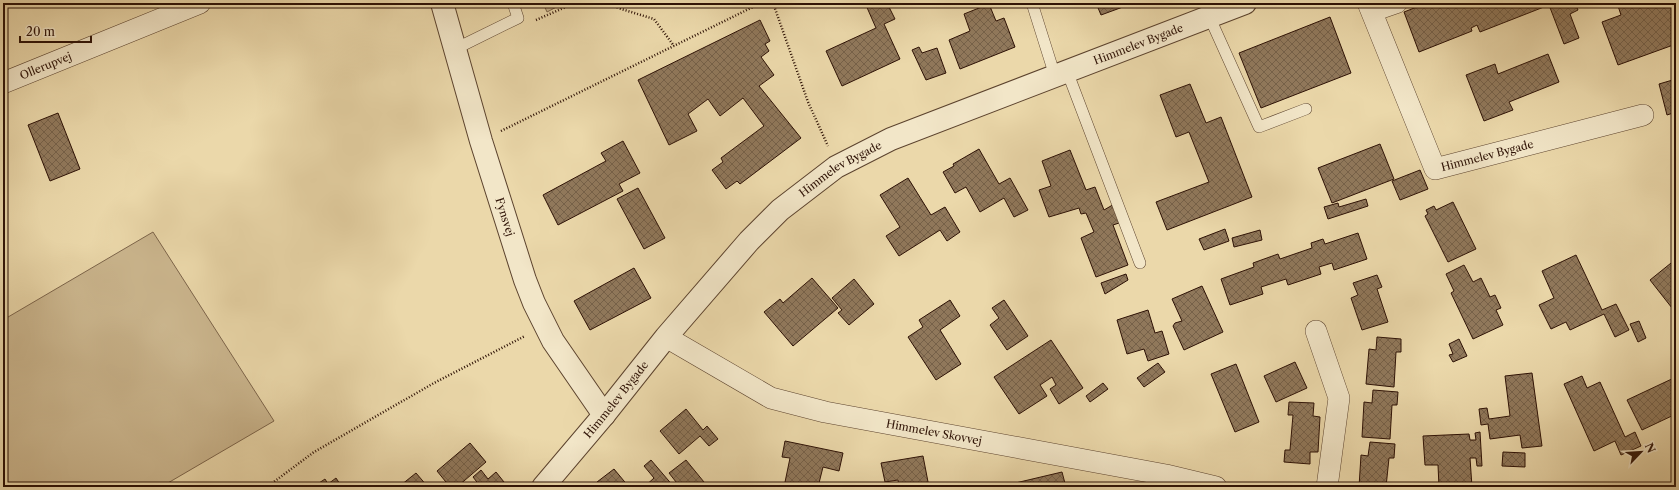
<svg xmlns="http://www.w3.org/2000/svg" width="1679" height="490" viewBox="0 0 1679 490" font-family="'Libre Caslon Text',serif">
	<defs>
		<pattern id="cemetery-stones" width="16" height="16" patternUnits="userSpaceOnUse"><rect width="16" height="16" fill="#cbb68e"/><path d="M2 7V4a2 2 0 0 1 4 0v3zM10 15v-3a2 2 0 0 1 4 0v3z" fill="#af9b79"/></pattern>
		<pattern id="building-cross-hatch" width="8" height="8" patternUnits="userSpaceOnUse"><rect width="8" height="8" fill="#90785b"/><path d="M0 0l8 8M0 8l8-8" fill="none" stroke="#766149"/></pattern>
	</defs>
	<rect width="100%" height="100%" fill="#ebd8aa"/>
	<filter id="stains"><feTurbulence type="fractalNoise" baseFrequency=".005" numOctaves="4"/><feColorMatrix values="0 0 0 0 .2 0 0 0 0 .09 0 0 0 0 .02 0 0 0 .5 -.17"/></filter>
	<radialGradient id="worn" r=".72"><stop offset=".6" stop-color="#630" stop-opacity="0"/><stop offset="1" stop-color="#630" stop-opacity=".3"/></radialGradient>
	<path fill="url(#cemetery-stones)" stroke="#7c644a" d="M543 3H564L547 12Z"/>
	<path fill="#cbb68e" stroke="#7c644a" d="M153 232 274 421 161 487H3V320Z"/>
	<path fill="url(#building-cross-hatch)" stroke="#2d1105" d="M865 3H887L895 19 884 24 900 59 842 86 826 51 876 28Z
		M1096 3H1131V4L1101 15Z
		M1427 3H1575L1578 10 1570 14 1579 38 1564 44 1549 5 1480 32 1477 25 1471 28 1472 31 1419 52 1404 12Z
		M1617 3H1676V44L1618 65 1602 22 1621 15Z
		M989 4 996 21 1004 18 1015 47 960 69 949 40 970 31 964 14Z
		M1330 17 1351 73 1261 108 1239 53Z
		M760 20 770 41 765 44 769 51 761 57 774 75 759 86 801 138 740 184 737 181 726 189 712 170 723 162 721 158 764 126 743 98 720 116 708 99 688 114 697 131 669 145 638 80Z
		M919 47 922 53 937 48 946 73 926 80 912 50Z
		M1548 54 1559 82 1509 102 1513 110 1484 121 1466 75 1495 64 1498 74Z
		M1676 79V112L1667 115 1659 84Z
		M1190 84 1206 123 1221 117 1252 197 1167 230 1156 202 1209 182 1189 132 1176 137 1160 95Z
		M58 113 80 169 50 181 28 125Z
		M623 141 640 173 619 184 623 191 558 225 543 195 606 161 601 153Z
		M1380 144 1394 179 1332 203 1318 168Z
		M979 149 999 184 1010 178 1028 210 1014 217 1004 198 980 212 966 187 955 193 943 172 954 166 953 164Z
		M1070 150 1086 190 1095 187 1104 210 1116 203 1122 222 1113 225 1128 265 1096 277 1081 238 1094 232 1086 213 1081 214 1079 208 1049 217 1039 190 1051 186 1042 161Z
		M1420 170 1428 189 1400 200 1392 181Z
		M908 178 931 215 945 207 960 232 947 241 940 230 899 256 886 236 900 227 880 195Z
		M638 188 665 238 644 249 617 199Z
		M1366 199 1368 206 1328 219 1324 207 1338 203 1339 207Z
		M1453 202 1476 249 1448 262 1425 216 1428 214 1426 210 1434 206 1436 210Z
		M1225 229 1229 241 1204 250 1199 239Z
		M1260 230 1262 240 1234 247 1232 238Z
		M1358 233 1367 259 1334 270 1332 263 1319 267 1321 274 1288 285 1286 279 1261 287 1263 294 1230 305 1221 279 1254 267 1253 263 1278 254 1280 259 1312 248 1311 243 1323 239 1325 244Z
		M1576 255 1602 310 1616 304 1629 330 1615 337 1604 314 1570 330 1566 322 1551 329 1539 305 1554 298 1542 271Z
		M1676 259V305L1672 308 1650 280Z
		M1464 265 1473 282 1481 278 1490 297 1495 295 1501 308 1496 310 1503 325 1473 339 1451 293 1454 291 1446 274Z
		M634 268 651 298 590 330 574 301Z
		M1126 274 1128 280 1105 294 1101 283Z
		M1377 275 1382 287 1377 289 1388 322 1362 330 1351 298 1358 295 1353 283Z
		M812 278 838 308 793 346 764 312 780 299 783 303Z
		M854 279 874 304 849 325 838 313 842 310 832 298Z
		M1202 286 1223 332 1184 350 1173 326 1175 323 1182 321 1172 299Z
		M950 300 960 316 940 330 961 364 936 380 908 337 923 327 919 320Z
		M1004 300 1028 336 1007 350 990 325 999 318 992 308Z
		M1148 310 1155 333 1162 331 1169 354 1148 361 1144 349 1127 354 1117 320Z
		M1639 321 1646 338 1638 342 1630 324Z
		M1377 337 1401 339V352H1396L1394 387 1366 384 1369 349 1376 350Z
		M1459 339 1467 356 1453 362 1449 355 1453 354 1449 344Z
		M1051 340 1083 388 1059 404 1050 389 1056 385 1052 377 1040 385 1047 396 1019 414 994 377Z
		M1295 362 1307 388 1276 402 1264 376Z
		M1158 363 1165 372 1144 387 1137 378Z
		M1236 364 1259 422 1235 432 1211 374Z
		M1532 373 1542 446 1522 448 1520 435 1490 439 1488 424 1481 425 1479 409 1487 408 1489 419 1510 416 1505 376Z
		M1582 376 1587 388 1600 382 1625 437 1635 432 1641 446 1621 455 1615 441 1594 451 1564 384Z
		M1676 377V414L1642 430 1627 400Z
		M1103 383 1108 389 1090 402 1086 396Z
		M1373 390 1398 392 1397 405H1392L1390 439 1362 437 1364 402 1372 403Z
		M1289 402 1314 403 1313 416 1320 417 1318 452H1310V464L1284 462 1285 450H1290L1293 415H1288Z
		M686 409 703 430 707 426 718 439 709 446 700 436 679 454 660 431Z
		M1480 432 1482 466H1477L1476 458H1470L1472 487H1439L1438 465H1425L1423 436 1469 434 1470 440H1476L1475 433Z
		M785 441 843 453 839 471 823 467 818 487H784L790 458 782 457Z
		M1370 442 1395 444 1394 458H1389L1386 487H1359L1361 455 1368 456Z
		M470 443 486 462 457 487H450L437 471Z
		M1503 452 1525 453V467L1502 466Z
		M923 456 929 487H899L898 480 885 482 881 463Z
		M651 460 674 487H644L654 478 644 466Z
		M686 460 704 482 698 487H680L669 473Z
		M614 469 629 487H601L597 482Z
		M481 470 488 479 496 472 508 487H479L480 486 473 477Z
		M1062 472 1066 487H1008L1007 485Z
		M416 473 428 487H402L401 485Z
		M336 478 342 487H313L325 479 328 484Z"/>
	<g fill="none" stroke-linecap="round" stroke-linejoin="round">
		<defs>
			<path id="service" d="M1032 3 1055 76
				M1209 16 1259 127 1306 109
				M1373 16 1399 7 1403 3
				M455 49 518 18 513 3
				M1067 71 1140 263"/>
			<g id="minor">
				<path id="s1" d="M1368 3 1435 169 1643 115"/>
				<path id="s2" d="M3 83 200 3"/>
				<path d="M1316 331 1339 398 1327 487"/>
				<path id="s3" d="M666 337 771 398 825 412 1166 475 1216 487"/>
			</g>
			<g id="tertiary">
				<path id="s4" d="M442 3 481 141 525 280 534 303 553 341 604 415"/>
				<path id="s5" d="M543 487 604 415 666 337 749 241 780 210 836 167 891 139 1245 3"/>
			</g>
		</defs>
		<use href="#service" stroke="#5c432e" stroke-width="12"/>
		<use href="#minor" stroke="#5c432e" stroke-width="22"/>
		<use href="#tertiary" stroke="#5c432e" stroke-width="24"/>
		<path stroke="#2d1105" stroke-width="2.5" stroke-dasharray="1 2" stroke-linecap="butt" d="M547 3 548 5 553 3
			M613 3 618 8 654 19 674 46
			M773 3 808 102 828 146
			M536 20 575 3
			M501 131 761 3
			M267 487 314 452 434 383 525 336"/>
		<use href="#service" stroke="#f2e6c8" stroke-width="11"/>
		<use href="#minor" stroke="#f2e6c8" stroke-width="21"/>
		<use href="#tertiary" stroke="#f2e6c8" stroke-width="22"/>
	</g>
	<g text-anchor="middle" stroke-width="3.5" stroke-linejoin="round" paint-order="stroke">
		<g font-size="11" fill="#2d1105" stroke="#f2e6c8">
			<text dy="4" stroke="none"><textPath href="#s5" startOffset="762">Himmelev Bygade</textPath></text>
			<text dy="4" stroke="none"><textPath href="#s2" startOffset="46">Ollerupvej</textPath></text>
			<text dy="4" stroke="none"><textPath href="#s1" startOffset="233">Himmelev Bygade</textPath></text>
			<text dy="4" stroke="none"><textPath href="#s5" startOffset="438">Himmelev Bygade</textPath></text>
			<text dy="4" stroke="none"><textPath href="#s4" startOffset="223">Fynsvej</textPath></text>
			<text dy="4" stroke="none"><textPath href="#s5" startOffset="114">Himmelev Bygade</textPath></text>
			<text dy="4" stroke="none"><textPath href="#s3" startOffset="288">Himmelev Skovvej</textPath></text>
		</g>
	</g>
	<rect width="1679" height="490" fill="none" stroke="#ebd8aa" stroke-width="16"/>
	<rect x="4" y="4" width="1671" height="482" fill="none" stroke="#2d1105" stroke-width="2"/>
	<rect x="8" y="8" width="1663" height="474" fill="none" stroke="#2d1105"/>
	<g transform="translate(1641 452) rotate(65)" stroke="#f2e6c8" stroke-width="3" paint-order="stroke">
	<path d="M0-3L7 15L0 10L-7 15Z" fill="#2d1105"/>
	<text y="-6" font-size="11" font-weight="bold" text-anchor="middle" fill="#2d1105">N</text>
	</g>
	<path d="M20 36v6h71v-6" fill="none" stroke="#2d1105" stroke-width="2"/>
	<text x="26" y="36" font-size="12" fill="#2d1105" stroke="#f2e6c8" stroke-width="3" paint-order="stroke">20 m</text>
	<rect width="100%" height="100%" filter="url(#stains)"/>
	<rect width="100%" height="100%" fill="url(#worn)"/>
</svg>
